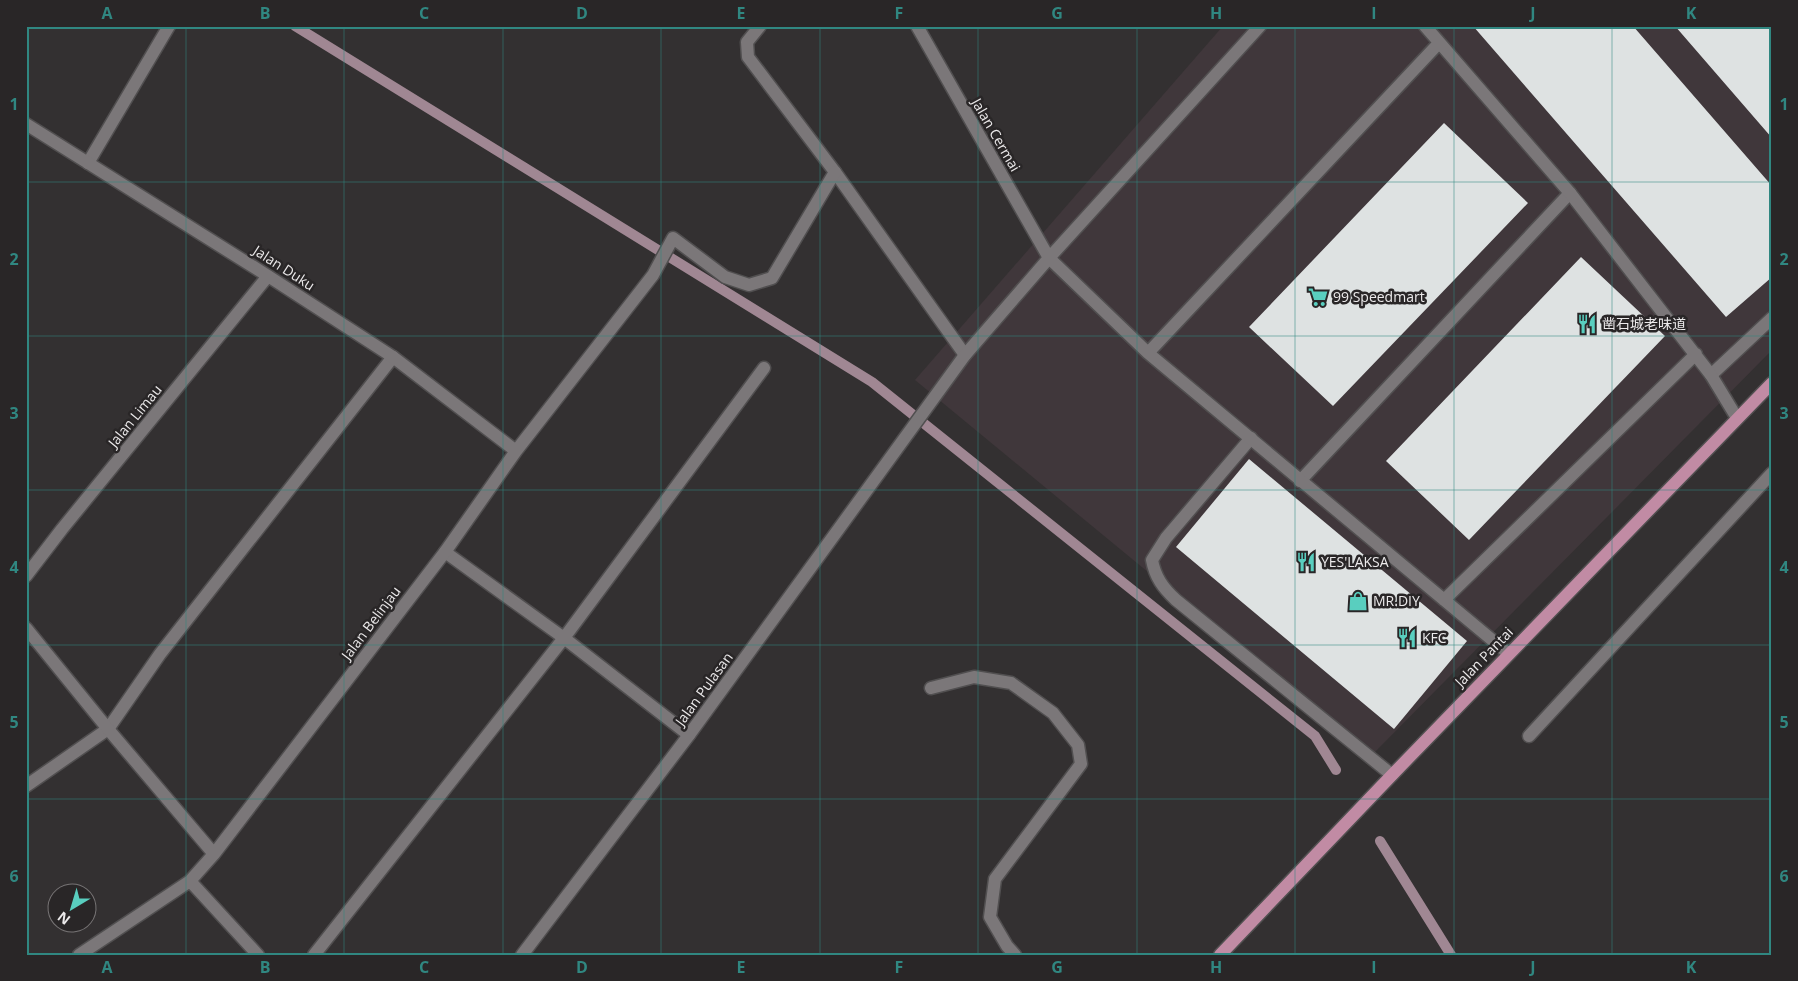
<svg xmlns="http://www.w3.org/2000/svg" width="1798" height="981" viewBox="0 0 1798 981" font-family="'Open Sans','Noto Sans SC',sans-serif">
	<rect width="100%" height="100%" fill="#333031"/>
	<path fill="#40373b" d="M1223 26H1772V350L1371 756 915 380Z"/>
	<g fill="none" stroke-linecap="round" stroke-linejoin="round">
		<path stroke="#a08793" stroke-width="10" d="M295 26 872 382 1315 736 1336 770
			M1380 841 1451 955"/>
	</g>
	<path fill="#dee2e2" d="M1473 26H1633L1772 186V277L1726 317Z
		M1675 26H1772V138Z
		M1444 123 1528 203 1333 406 1249 327Z
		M1581 257 1665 336 1469 540 1386 461Z
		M1249 459 1467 641 1394 729 1176 547Z"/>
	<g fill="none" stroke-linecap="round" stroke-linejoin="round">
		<defs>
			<path id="service" d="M760 26 747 42 748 57 835 172 965 355
				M88 163 169 26
				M1711 375 1772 318
				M1251 438 1166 538 1152 560C1155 577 1163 588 1176 600L1392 775
				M1300 481 1570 193
				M445 552 564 638 689 735
				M931 688 974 677 1011 683 1053 713 1078 745 1081 764 995 879 990 917 1007 946 1015 955
				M1529 736 1772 473
				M26 786 108 729 160 654 393 357
				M314 955 564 638 764 368"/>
			<path id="minor" d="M917 26 1049 258 1148 353 1509 654
				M1425 26 1570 193 1711 375 1737 418
				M26 124 268 276 393 357 516 451
				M1148 353 1439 43
				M26 576 62 529 268 276
				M1444 600 1696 354
				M26 628 108 729 214 854
				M190 881 258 955
				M79 955 190 881 214 854 445 552 516 451 653 275 673 238 725 277 749 285 772 278 835 172
				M522 955 689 735 965 355 1049 258 1260 26"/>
			<path id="primary" d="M1220 955 1392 775 1772 383"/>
		</defs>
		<use href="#service" stroke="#514f50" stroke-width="15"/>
		<use href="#minor" stroke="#514f50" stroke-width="15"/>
		<use href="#primary" stroke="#514f50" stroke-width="15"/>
		<use href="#service" stroke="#7b7779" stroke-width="12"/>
		<use href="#minor" stroke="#7b7779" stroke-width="12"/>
		<use href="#primary" stroke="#c18ba4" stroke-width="12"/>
	</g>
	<path fill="none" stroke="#308781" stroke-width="1" stroke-opacity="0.55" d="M186 26V955M344 26V955M503 26V955M661 26V955M820 26V955M978 26V955M1137 26V955M1295 26V955M1454 26V955M1612 26V955M26 182H1772M26 336H1772M26 490H1772M26 645H1772M26 799H1772"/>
	<defs>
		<symbol id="supermarket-bare" viewBox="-9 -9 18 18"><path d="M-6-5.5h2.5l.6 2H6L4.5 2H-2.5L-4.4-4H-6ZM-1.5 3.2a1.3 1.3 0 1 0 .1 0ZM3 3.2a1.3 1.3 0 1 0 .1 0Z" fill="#59cebf" stroke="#292627" stroke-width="2.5" paint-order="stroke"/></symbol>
		<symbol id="restaurant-bare" viewBox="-9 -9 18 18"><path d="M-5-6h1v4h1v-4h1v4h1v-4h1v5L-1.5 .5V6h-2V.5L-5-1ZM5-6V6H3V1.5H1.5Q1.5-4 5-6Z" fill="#59cebf" stroke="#292627" stroke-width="2.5" paint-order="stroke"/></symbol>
		<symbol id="shop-bare" viewBox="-9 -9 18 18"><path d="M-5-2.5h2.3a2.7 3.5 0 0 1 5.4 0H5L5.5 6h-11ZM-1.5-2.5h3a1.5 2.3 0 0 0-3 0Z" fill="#59cebf" stroke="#292627" stroke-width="2.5" paint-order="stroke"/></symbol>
	</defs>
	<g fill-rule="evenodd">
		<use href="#supermarket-bare" x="1304" y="283" width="28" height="28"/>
		<use href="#restaurant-bare" x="1573" y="310" width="28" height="28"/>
		<use href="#restaurant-bare" x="1292" y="548" width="28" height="28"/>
		<use href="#shop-bare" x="1344" y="587" width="28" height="28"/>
		<use href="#restaurant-bare" x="1393" y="624" width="28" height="28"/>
	</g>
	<g text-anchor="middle" stroke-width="5" stroke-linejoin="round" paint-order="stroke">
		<g font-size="14" fill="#eceaeb" stroke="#292627">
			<text transform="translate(996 135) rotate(60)" y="5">Jalan Cermai</text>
			<text transform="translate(284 268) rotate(33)" y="5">Jalan Duku</text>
			<text transform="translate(135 416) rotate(-51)" y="5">Jalan Limau</text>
			<text transform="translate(371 623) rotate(-53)" y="5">Jalan Belinjau</text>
			<text transform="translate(1484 657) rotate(-46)" y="5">Jalan Pantai</text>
			<text transform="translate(704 689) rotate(-54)" y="5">Jalan Pulasan</text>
		</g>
		<g font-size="14" fill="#eceaeb" stroke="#292627" text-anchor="start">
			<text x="1333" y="302">99 Speedmart</text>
			<text x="1602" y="329">凿石城老味道</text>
			<text x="1321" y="567">YES'LAKSA</text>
			<text x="1373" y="606">MR.DIY</text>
			<text x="1422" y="643">KFC</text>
		</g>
	</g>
	<rect width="1798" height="981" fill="none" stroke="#292627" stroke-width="55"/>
	<g transform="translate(72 908) rotate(218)"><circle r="24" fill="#292627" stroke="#777475"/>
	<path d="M0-4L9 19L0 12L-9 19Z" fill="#59cebf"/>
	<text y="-8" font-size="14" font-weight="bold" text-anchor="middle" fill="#eceaeb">N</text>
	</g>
	<rect x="28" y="28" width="1742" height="926" fill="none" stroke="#308781" stroke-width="2"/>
	<g font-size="16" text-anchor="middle" font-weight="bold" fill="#308781">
		<text x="107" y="19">A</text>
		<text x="265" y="19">B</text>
		<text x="424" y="19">C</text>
		<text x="582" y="19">D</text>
		<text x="741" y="19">E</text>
		<text x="899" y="19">F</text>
		<text x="1057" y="19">G</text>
		<text x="1216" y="19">H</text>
		<text x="1374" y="19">I</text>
		<text x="1533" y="19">J</text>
		<text x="1691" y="19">K</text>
		<text x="14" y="110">1</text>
		<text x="1784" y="110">1</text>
		<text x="14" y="265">2</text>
		<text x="1784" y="265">2</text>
		<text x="14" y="419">3</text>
		<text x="1784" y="419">3</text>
		<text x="14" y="573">4</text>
		<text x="1784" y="573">4</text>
		<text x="14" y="728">5</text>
		<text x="1784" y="728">5</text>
		<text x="14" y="882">6</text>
		<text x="1784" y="882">6</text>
		<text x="107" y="973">A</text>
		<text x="265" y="973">B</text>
		<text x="424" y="973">C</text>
		<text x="582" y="973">D</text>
		<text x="741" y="973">E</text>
		<text x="899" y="973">F</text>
		<text x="1057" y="973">G</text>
		<text x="1216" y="973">H</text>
		<text x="1374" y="973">I</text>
		<text x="1533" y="973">J</text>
		<text x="1691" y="973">K</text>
	</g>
</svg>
